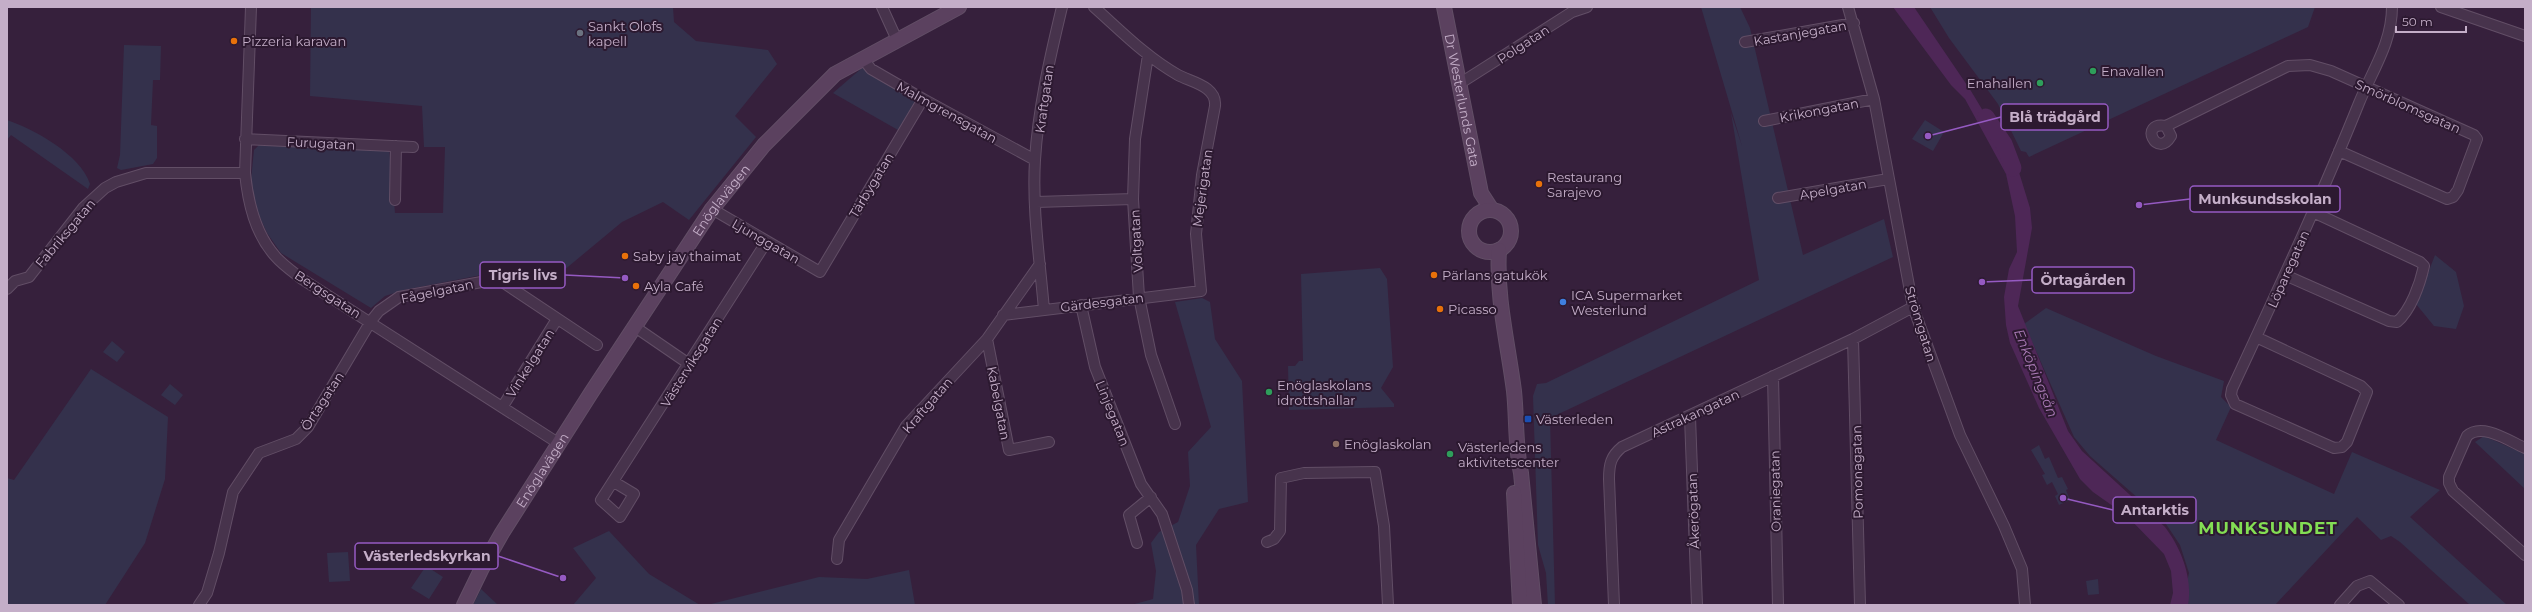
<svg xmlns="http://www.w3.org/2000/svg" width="2532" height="612" viewBox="0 0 2532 612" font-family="Montserrat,sans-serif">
	<rect width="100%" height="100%" fill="#36203c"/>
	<path fill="#34314c" d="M311 7H673L674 22 696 41 768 50 777 64 735 116 756 137 689 220 663 202 622 222 563 271 540 269 523 285 497 272 404 290 385 296 371 308 281 253 267 233 255 207 251 179 254 150 259 145 389 148 395 213H443L445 147H424L422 106 310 96Z
		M1701 7H1740L1750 28 1803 255 1884 219 1893 257 1550 418 1555 605H1548L1546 573 1538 545 1533 396 1537 384 1546 383 1759 280 1731 113 1742 146Z
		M1930 7H2315L2308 27 2029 157 2026 152 2021 151 1998 104 1949 38Z
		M124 45 161 46 160 80H153L151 125 157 126V158L153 164 121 170 117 168 120 155Z
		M862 68 916 101 898 130 833 93Z
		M7 120C34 129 81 155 90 184L88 189 11 135 7 140Z
		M1925 120 1944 132 1933 151 1912 139Z
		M2435 255 2456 272 2464 306 2456 329 2434 326 2416 304Z
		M1380 268 1387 279 1393 367 1381 388 1394 404V407L1289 410 1288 366H1295L1299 361H1303L1301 274Z
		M1202 298 1210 302 1215 339 1242 381 1248 502 1219 509 1196 545 1199 605H1131L1153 599 1156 571 1151 543 1159 532 1178 522 1190 486 1188 452 1211 427 1175 302Z
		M2046 308 2156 356 2224 381 2221 397 2231 407 2216 440 2334 494 2352 452 2440 490 2410 517 2507 605H2470L2400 542 2391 536 2381 540 2357 517 2275 605H2182L2189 573 2180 545 2164 521 2090 456 2074 437 2024 324Z
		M112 341 125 352 117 362 103 352Z
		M91 369 168 417 165 479 145 543 105 605H7V478L14 480Z
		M170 384 183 395 175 405 161 395Z
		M2484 436 2525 454V489L2475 442Z
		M2039 445 2045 459 2049 457 2058 478 2062 477 2068 489 2066 490 2070 500 2059 505 2055 496 2058 494 2052 482 2047 485 2042 475 2045 474 2031 450Z
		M609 531 649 574 700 605H573L596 578 573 548Z
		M348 552 350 581 329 582 327 553Z
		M426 566 443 577 429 599 411 588Z
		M909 570 915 605H707L819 577 867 579Z
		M2098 579 2099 594 2088 595 2086 581Z
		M481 589 498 605H473Z"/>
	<path fill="#4e2757" d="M1893 7H1914L1971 91 2018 169 2030 208 2032 228 2018 306 2068 431 2082 451 2165 527C2181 548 2193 578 2188 605H2170L2173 593 2171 571 2164 554 2127 516 2093 492 2080 479 2039 408 2010 343 2006 325 2004 297 2009 269 2017 252 2015 216 2006 174 1965 99 1951 85Z"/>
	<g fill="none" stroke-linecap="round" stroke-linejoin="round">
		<path stroke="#4e2757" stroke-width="17" d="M1986 117 2004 144 2013 168"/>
		<defs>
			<path id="street" d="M251 7 245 173C248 203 255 234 276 257 283 265 293 272 302 279L558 443
				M882 7 897 40
				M1848 7 1874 99 1913 307 1960 435 2004 526 2022 569 2025 605
				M2441 7 2525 36
				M1745 42 1854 23
				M1148 55 1135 139 1133 199 1139 297 1151 355 1175 424
				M863 59 871 69 923 99 1035 160
				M1459 84 1572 12 1587 7
				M1764 121 1874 99
				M2166 126 2171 136C2157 160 2138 121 2166 126L2288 66 2310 65 2331 71 2474 135 2477 139 2458 190 2453 197 2447 199 2339 151
				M245 139 413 147
				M1778 198 1888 179
				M395 200 396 146
				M1036 202 1133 199
				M712 209 820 272 923 99
				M2285 275 2389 321 2397 322C2411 310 2420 284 2424 266L2420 262 2313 212
				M7 289 15 281 29 277 83 208 105 188 116 182 146 173H245
				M1081 305 1095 367 1141 484 1162 514 1187 590 1189 605
				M1044 310C1040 261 1032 210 1035 160 1038 109 1050 57 1062 7
				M1003 315 1201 291 1196 234 1202 175 1215 106C1217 86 1191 82 1178 75 1146 57 1120 30 1094 7
				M635 327 689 364
				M2256 337 2361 386 2367 392 2347 442 2342 447 2334 448 2235 404 2231 395 2232 389C2276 294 2320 200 2359 103 2372 71 2392 43 2392 7
				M987 339 1009 450 1049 442
				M1853 339 1860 605
				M1773 376 1778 605
				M503 406 557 319
				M1690 417 1697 605
				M2525 448C2509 441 2482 422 2467 436L2449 477V483L2453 491 2525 555
				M614 482 634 494 620 517 601 500 767 241
				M1267 542 1274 539 1280 531 1281 478 1304 473 1375 472 1384 526 1388 605
				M1137 543 1129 515 1151 497
				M837 559 839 540 906 426 987 339 1040 264
				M199 605 207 593 219 553 233 492 259 453 296 439 308 427 371 321 379 311 399 297 498 279 597 345
				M1614 605 1609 479C1609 464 1611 456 1622 447L1853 339 1913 307
				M2340 605 2357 586 2370 581 2399 605"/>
			<g id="secondary">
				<path id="s1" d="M1444 7 1481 193 1492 210"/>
				<circle cx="1490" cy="231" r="21"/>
				<path d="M1499 250C1496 297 1508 344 1514 391 1517 419 1515 446 1521 473L1534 605"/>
				<path d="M1514 493 1520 605"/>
				<path id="s2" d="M464 605 482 568 502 533 591 393 712 209 764 145 835 74 959 7"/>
			</g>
		</defs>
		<use href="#street" stroke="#624e66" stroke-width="12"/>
		<use href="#secondary" stroke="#624e66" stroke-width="16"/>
		<use href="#street" stroke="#47334c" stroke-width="10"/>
		<use href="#secondary" stroke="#5b415f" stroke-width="14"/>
	</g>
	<circle fill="#6b7280" stroke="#2c1930" stroke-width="1.5" cx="580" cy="33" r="4"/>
	<g fill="#e8710a" stroke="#2c1930" stroke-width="1.5">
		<circle cx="234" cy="41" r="4"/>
		<circle cx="1539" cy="184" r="4"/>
		<circle cx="625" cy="256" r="4"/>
		<circle cx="1434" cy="275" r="4"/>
		<circle cx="636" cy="286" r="4"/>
		<circle cx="1440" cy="309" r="4"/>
	</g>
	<g fill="#2e9e5b" stroke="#2c1930" stroke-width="1.5">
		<circle cx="2093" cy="71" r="4"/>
		<circle cx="2040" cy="83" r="4"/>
		<circle cx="1269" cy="392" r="4"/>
		<circle cx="1450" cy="454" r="4"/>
	</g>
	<circle fill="#3f7fe0" stroke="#2c1930" stroke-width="1.5" cx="1563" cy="302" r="4"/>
	<rect fill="#1a4fb4" stroke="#2c1930" stroke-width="1.5" x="1524" y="415" width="8" height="8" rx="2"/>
	<circle fill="#8d6e63" stroke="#2c1930" stroke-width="1.5" cx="1336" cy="444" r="4"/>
	<g text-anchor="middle" stroke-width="4" stroke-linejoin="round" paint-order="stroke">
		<g font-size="13" fill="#c4aec8" stroke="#2c1930" text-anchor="start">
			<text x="588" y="31">Sankt Olofs<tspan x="588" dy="15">kapell</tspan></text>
			<text x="242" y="46">Pizzeria karavan</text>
			<text x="2101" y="76">Enavallen</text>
			<text x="2032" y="88" text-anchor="end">Enahallen</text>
			<text x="1547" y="182">Restaurang<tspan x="1547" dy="15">Sarajevo</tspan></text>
			<text x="633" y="261">Saby jay thaimat</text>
			<text x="1442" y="280">Pärlans gatukök</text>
			<text x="644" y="291">Ayla Café</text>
			<text x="1571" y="300">ICA Supermarket<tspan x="1571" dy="15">Westerlund</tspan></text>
			<text x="1448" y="314">Picasso</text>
			<text x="1277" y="390">Enöglaskolans<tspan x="1277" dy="15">idrottshallar</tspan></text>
			<text x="1536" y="424">Västerleden</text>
			<text x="1344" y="449">Enöglaskolan</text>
			<text x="1458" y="452">Västerledens<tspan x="1458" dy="15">aktivitetscenter</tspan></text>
		</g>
		<g font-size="13" fill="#c4aec8" stroke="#2c1930">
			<text transform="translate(1800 33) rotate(-10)" y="5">Kastanjegatan</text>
			<text transform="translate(1523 44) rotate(-33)" y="5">Polgatan</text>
			<text transform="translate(1044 99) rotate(-82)" y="5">Kraftgatan</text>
			<text dy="5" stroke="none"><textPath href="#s1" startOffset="95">Dr Westerlunds Gata</textPath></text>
			<text transform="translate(2408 106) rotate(24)" y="5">Smörblomsgatan</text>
			<text transform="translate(1819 110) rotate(-11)" y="5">Krikongatan</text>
			<text transform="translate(947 112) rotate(29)" y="5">Malmgrensgatan</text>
			<text transform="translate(321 143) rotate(3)" y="5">Furugatan</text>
			<text transform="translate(871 185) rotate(-59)" y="5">Tärbygatan</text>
			<text transform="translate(1202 188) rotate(-82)" y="5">Mejerigatan</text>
			<text transform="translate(1833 189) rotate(-10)" y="5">Apelgatan</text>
			<text dy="5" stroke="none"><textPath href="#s2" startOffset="480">Enöglavägen</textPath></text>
			<text transform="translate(65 233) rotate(-50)" y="5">Fabriksgatan</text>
			<text transform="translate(766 241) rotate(30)" y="5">Ljunggatan</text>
			<text transform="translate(1136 241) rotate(-93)" y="5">Voltgatan</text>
			<text transform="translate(2288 269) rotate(-66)" y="5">Löparegatan</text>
			<text transform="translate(437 291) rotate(-12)" y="5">Fågelgatan</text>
			<text transform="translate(328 294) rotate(33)" y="5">Bergsgatan</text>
			<text transform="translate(1102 302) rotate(-7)" y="5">Gärdesgatan</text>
			<text transform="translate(1921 324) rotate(73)" y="5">Strömgatan</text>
			<text transform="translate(691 362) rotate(-58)" y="5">Västerviksgatan</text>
			<text transform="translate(530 363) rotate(-58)" y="5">Vinkelgatan</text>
			<text transform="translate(322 401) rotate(-57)" y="5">Örtagatan</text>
			<text transform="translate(999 403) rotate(79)" y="5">Kabelgatan</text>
			<text transform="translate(927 405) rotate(-49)" y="5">Kraftgatan</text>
			<text transform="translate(1113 413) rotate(68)" y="5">Linjegatan</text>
			<text transform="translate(1695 413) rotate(-25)" y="5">Astrakangatan</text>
			<text dy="5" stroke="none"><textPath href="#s2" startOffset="156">Enöglavägen</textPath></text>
			<text transform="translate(1857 472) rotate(-91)" y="5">Pomonagatan</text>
			<text transform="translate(1775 491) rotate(-91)" y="5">Oraniegatan</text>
			<text transform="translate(1693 511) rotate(-92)" y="5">Åkerögatan</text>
		</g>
		<g font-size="14" font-style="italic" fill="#ab7bb7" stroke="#2c1930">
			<text transform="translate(2036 373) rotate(68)" y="5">Enköpingsån</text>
		</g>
		<g font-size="17" font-weight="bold" letter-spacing="1" fill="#83dd54" stroke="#2c1930">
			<text x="2268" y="534">MUNKSUNDET</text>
		</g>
	</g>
	<path fill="none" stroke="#955ac2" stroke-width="1.5" d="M1928 136L2001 117M2139 205L2190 199M625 278L565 275M1982 282L2032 280M2063 498L2113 510M563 578L498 556"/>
	<g fill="#955ac2" stroke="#2c1930" stroke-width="1.5">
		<circle cx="1928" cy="136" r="4"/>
		<circle cx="2139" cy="205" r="4"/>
		<circle cx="625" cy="278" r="4"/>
		<circle cx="1982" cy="282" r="4"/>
		<circle cx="2063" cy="498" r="4"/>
		<circle cx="563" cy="578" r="4"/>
	</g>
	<g fill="#2c1930" stroke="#955ac2" stroke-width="1.5">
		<rect x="2001" y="104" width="107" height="26" rx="4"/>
		<rect x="2190" y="186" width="150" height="26" rx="4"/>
		<rect x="480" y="262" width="85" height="26" rx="4"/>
		<rect x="2032" y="267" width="102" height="26" rx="4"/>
		<rect x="2113" y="497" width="83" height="26" rx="4"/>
		<rect x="355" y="543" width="143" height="26" rx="4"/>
	</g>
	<g font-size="14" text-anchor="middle" font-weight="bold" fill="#c4aec8">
		<text x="2055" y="122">Blå trädgård</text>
		<text x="2265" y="204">Munksundsskolan</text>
		<text x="523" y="280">Tigris livs</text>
		<text x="2083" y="285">Örtagården</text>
		<text x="2155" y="515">Antarktis</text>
		<text x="427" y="561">Västerledskyrkan</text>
	</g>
	<rect width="2532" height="612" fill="none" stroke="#c4aec8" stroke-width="16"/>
	<path d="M2396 26v6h70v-6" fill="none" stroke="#c4aec8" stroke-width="2"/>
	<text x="2402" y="26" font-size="12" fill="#c4aec8" stroke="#2c1930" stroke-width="3" paint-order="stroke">50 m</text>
</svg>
